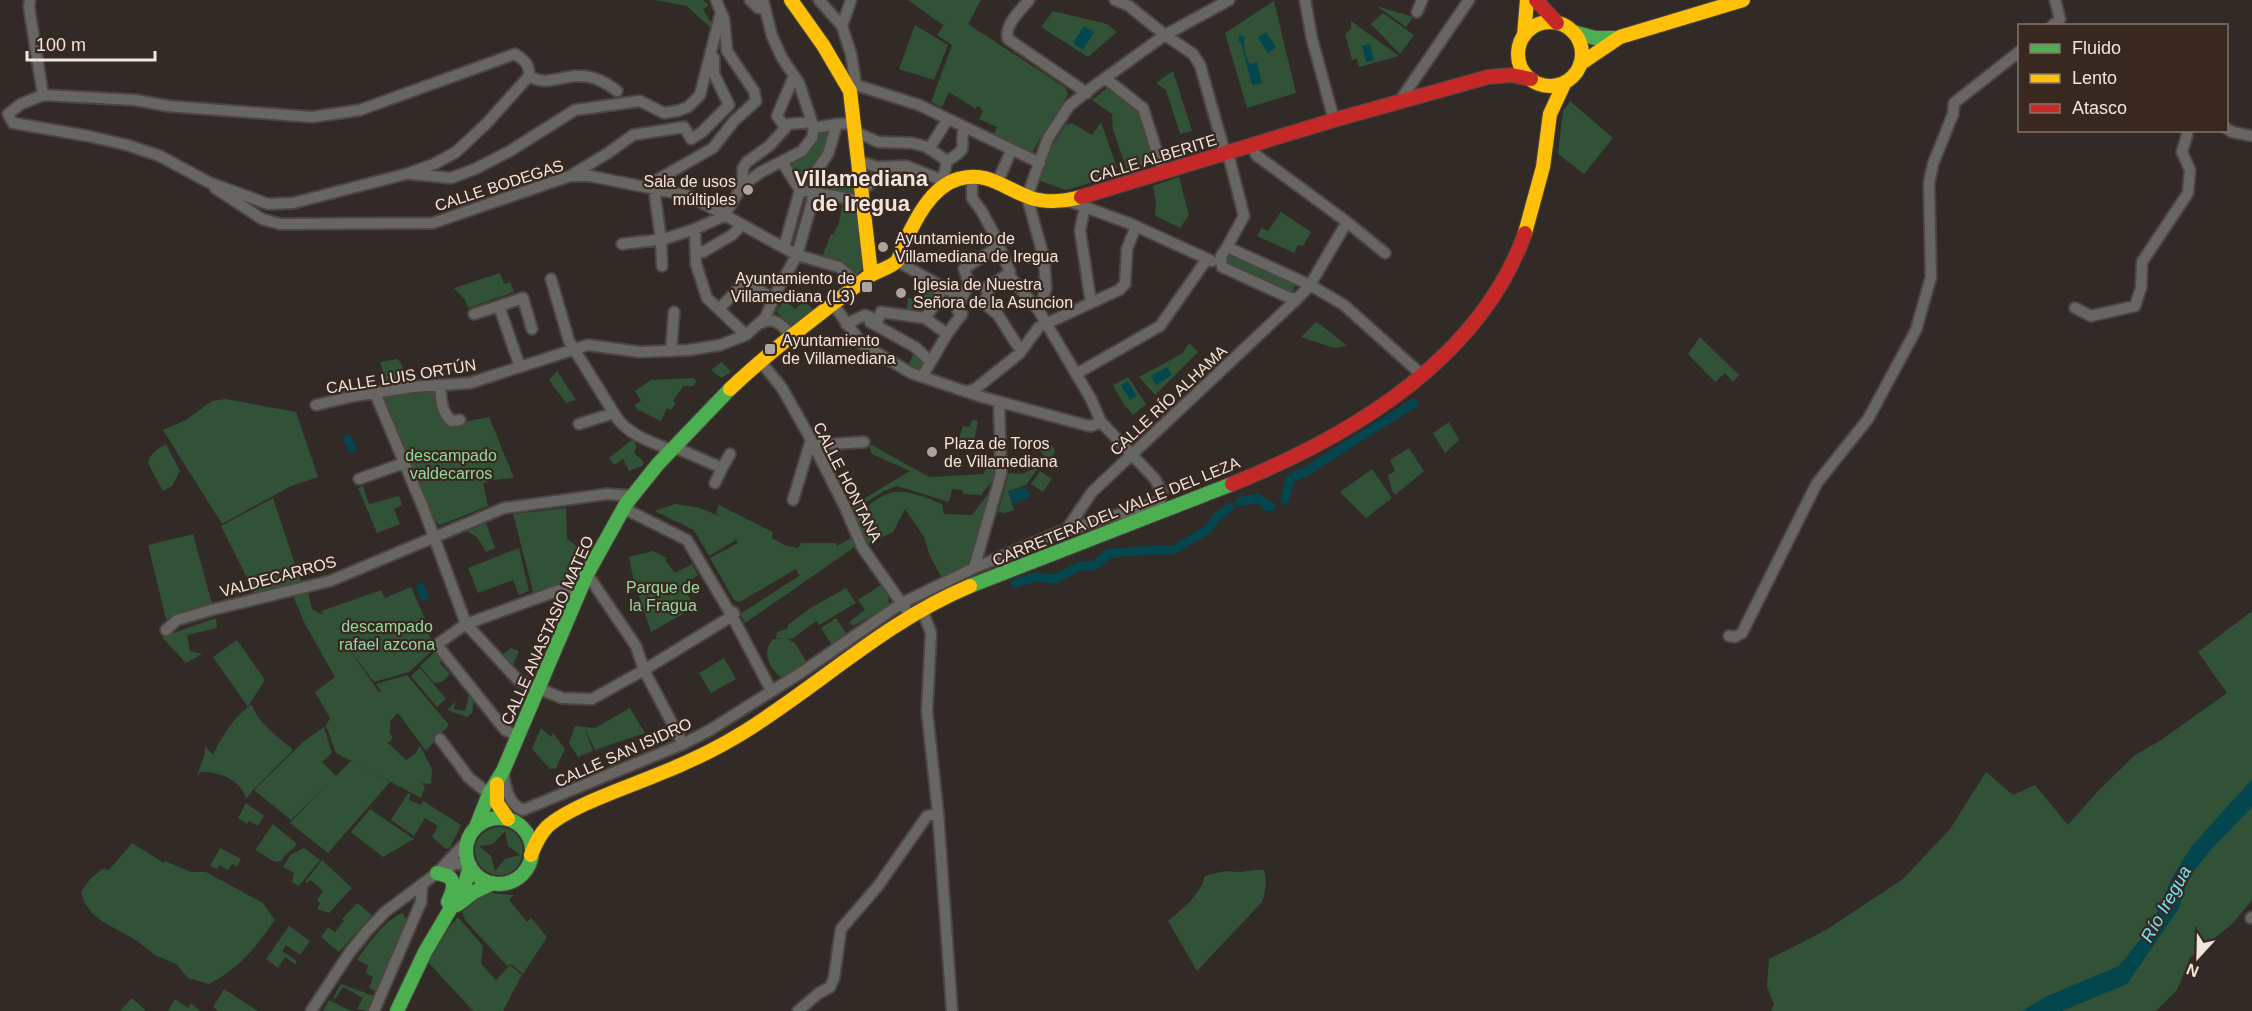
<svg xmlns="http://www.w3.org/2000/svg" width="2252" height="1011" viewBox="0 0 2252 1011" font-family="Arial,sans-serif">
	<rect width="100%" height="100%" fill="#322a26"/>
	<path fill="#315237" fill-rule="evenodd" d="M655 0H703L709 5 703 9 710 21 714 22 713 30 687 6Z
		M908 0H981L968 24 1066 88 1068 95 1039 140 1031 156 991 139 997 127 979 119 983 111 981 110V108L977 106 976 109 949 92 942 107 931 102 952 45 937 35 945 23 943 25Z
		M1274 1 1296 93 1247 108 1225 33Z
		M1377 6 1413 17 1406 27Z
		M1053 11 1107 24 1117 32 1088 57 1041 27Z
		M1383 13 1414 35 1400 54 1371 24Z
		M1351 21 1399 56 1359 67 1357 59 1352 60 1345 34 1351 29Z
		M915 25 948 45 934 80 899 69Z
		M1173 71 1192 131 1180 134 1166 90 1156 83Z
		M1107 88 1139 110 1155 162 1127 170 1113 130 1112 114 1092 100Z
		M1570 101 1613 138 1584 174 1558 154 1563 111Z
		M1101 122 1117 168 1114 170 1115 176 1066 190 1040 181 1050 148 1067 123 1069 125 1072 123 1092 135Z
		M834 128 825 153 812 171 808 184 803 185 790 171 791 163 805 153 816 130Z
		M1179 177 1189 215 1180 228 1155 216 1156 202 1153 186Z
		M831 187H854L863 268 859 273H852L837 259 822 257 831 234 833 235 839 223 843 201 830 198Z
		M1281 212 1311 232 1303 246 1298 245 1294 253 1257 236 1262 228 1268 231Z
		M1231 254 1293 280 1295 288 1290 294 1226 266V259Z
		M500 273 504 284 510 282 514 292 468 308 465 300 454 288Z
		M926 283 935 289C931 309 926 312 906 313L908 298 922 300 923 285Z
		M785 300 795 309 804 301 816 312 794 330 776 311Z
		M1316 322 1320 324 1347 346 1334 348 1301 337Z
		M1700 337 1739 375 1733 382 1725 373 1715 382 1688 354Z
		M1189 343 1198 352 1155 395 1139 377 1183 353Z
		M915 352 928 362 921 373 907 367Z
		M398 359 410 379 386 381 380 362Z
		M722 362 731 372 721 378 711 370Z
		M557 371 576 400 566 403 549 380Z
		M1128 377 1146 404 1133 415 1124 405 1113 385Z
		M694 378 696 382 693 386H683L673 401 676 403 671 410 667 408 661 421 638 410 634 405 641 401 635 391 651 380Z
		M433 392 436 394 449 425 489 417 514 478 492 480 483 484 488 506 440 525 433 519 383 397Z
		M226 399 296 412 318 477 291 486 222 524 163 430 186 420 212 401Z
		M972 420 978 421 972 449 959 439 963 426 970 427Z
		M1449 422 1459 440 1445 453 1433 433Z
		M633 439 636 440 634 444 637 445 634 453 644 462 642 466 629 471 623 459 614 465 609 458Z
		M1039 440C1047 442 1054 444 1055 453L1046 460 1036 442Z
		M166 444 180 471 172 486 163 491 148 463C149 454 158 449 166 444Z
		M872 445 929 477 984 474 988 464 994 462 996 476 981 495 963 494 962 490 952 489 949 502 897 486 884 491 852 511 850 507 910 471 872 454 869 446Z
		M1409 448 1424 471 1395 495 1392 491 1388 475 1395 471 1390 460Z
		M1039 467 1026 485 1008 491 1014 510 1005 513 998 512 1009 473 1022 474Z
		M1372 469 1392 498 1366 518 1340 492Z
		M1040 471 1052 479 1043 492 1031 484Z
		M997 482 972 561 958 571 942 578 930 556 924 537 905 509 893 532 868 544 856 516C891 485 899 487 942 504L944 514 972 515Z
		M363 486 369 504 399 496 402 505 394 509 400 524 377 533 358 488Z
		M273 498 301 582 255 594 221 526Z
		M675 504 700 508 722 517 716 513 719 505 773 532 772 538 784 545 798 548 801 543H836L837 546 851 538 856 546 745 623 740 614 799 576 796 569 740 602 734 600 710 558 738 543 734 535 736 540 709 556 694 530 655 511Z
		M566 508 567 539 583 551 569 581 533 592 513 514Z
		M486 523 495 548 486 552 477 537 467 531Z
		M193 534 212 604 166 619 148 545Z
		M519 548 529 591 519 595 513 580 478 593 468 568Z
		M653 551 667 558 665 560 675 573 692 564 698 575 682 585 695 607 651 632 633 577 629 557Z
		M881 585 888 593 889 603 885 608 853 626 849 622 865 610 858 600Z
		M411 587 425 619 423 622C425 632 434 639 434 649L409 672 374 682 349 649 378 691 382 692 376 684 407 675 449 725 426 751 398 713 390 721V734L392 736 391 742H387L406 760 415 754 420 746 432 769 431 784 422 783 425 786 421 798 336 753 326 726 330 718 315 692 335 677 305 624 293 596 308 593 312 609 323 615 321 611 376 592 381 590 385 598Z
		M846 588 856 603 819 625 810 610 816 621 792 639 786 638 795 643 806 661 796 671 782 678C769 668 761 652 773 639L785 638H776L777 632 787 629 788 625 809 609Z
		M2252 611V900L2232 924 2190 958 2177 990 2156 1011H1771L1774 1004 1767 987 1769 959 1826 930 1903 879 1950 829 1986 772 2013 795 2035 785 2068 825 2098 791 2135 755 2161 740 2227 693 2198 652Z
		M216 618 217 628 187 635 190 651 202 654 186 663 162 637Z
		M836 618 846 633 831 644 821 628Z
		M237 640 265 680 248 706 252 705C257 723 280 738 293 750L253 790 246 799C241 779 219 772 201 772L197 776 205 753V746L213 755C222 736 232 720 248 707L213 657Z
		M511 648 519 651 512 667 500 657Z
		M438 649 445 658 440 663 450 674 442 682 434 683 420 666Z
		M724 658 736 679 711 693 699 673Z
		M420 668 446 699 437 707 411 676Z
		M469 694 474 700 472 713 467 717 447 710 455 702 454 709 465 711Z
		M630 708 645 733 595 750 585 729 593 751 578 757 569 743 575 726 595 728Z
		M324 727 332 753 322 762 336 776 351 761 390 782 328 853 290 823 329 782 291 820 254 790 303 742Z
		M541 728 551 737 553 733 565 749 556 768 550 769 532 749Z
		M408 793 411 794 409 800 421 805 423 801 461 825 450 848 446 849 432 837 438 826 425 818 414 836 391 820Z
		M246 803 264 816 258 826 249 821 247 824 238 818Z
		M370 809 414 839 383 857 351 832Z
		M273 824 297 844C292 851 285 853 282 861L275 862 255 850Z
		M499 827C539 830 523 887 490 873 484 871 479 866 477 860 470 844 482 828 499 827ZM505 831 508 846 520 855 505 859 495 871 491 856 479 846 493 844Z
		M132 843 164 863 165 861 191 872H206L263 903 275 920C255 948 241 967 209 984L188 978 176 964 155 955 136 940 103 922 92 913 84 902 81 892 90 879 102 869 109 870Z
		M220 848 241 859 237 867 232 864 228 870 219 865 217 869 210 866Z
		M304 848 320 860 299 886 292 882 294 873 283 867 291 854Z
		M322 860 352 888 329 913 317 909 320 903 317 900 323 891 311 880 307 883 305 882Z
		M1256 870H1264C1267 881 1266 891 1262 902L1197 971 1168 921C1184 908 1199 896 1205 876L1225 871 1239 872Z
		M491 893 514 895 509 900 527 922 531 918 547 937 523 974 511 964 507 966 465 920 462 912 480 897Z
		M357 903 372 915 339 952 321 937 328 927 335 932 344 921 342 919Z
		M402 913 407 920 376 991 369 988 373 977 366 973 368 965 357 960C367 945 385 920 402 913Z
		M458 917 483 946 481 964 496 980 510 965 522 975 503 1011H473L428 962 447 930Z
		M289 926 310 941 300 955 286 945 282 951 297 961 295 964 285 957 278 968 266 959Z
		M341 984 374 996 367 1011 357 1009 363 998 343 987 335 999 333 998Z
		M224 989 258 1011H218L213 1007Z
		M132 998 146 1011H120Z
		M175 999 188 1008 191 1003 200 1011H168Z
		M329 1000 351 1011H323Z"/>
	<path fill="#04464e" d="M1084 26 1094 32 1083 50 1073 43Z
		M1266 32 1276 47 1268 53 1258 37Z
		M1240 35 1245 37C1243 47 1245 56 1250 64L1257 62 1262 83 1252 85 1241 43 1238 40Z
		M1370 44 1374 60 1366 62 1362 46Z
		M1167 367 1172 375 1156 385 1151 376Z
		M1128 381 1137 396 1130 400 1121 385Z
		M350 434 357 450 350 453 342 437Z
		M1026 486 1030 497 1013 504 1008 492Z
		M419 583H423L429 598 421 601 416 587Z
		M2252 779V807L2213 847 2188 878 2179 908 2127 984 2062 1011H2022L2047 996 2119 966 2147 931 2162 902 2171 879 2191 847Z"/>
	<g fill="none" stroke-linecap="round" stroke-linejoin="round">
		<path stroke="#04464e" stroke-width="9" d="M1285 500 1290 478 1305 472 1414 403
			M1239 502 1258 498 1268 507 1271 506
			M1015 583 1035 577 1055 579 1080 566H1094L1109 553 1153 550H1174L1208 529 1217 517 1230 507"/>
		<defs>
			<path id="street" d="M30 0 29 7 43 95
				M750 0 758 8H764
				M819 0 842 26 851 54 856 85
				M1029 0C1020 11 1004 25 1008 39L1087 93
				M1115 0 1129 6 1165 35 1193 54 1200 65 1225 153 1230 161 1244 216 1227 247
				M1305 0 1312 39 1334 120
				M1417 12 1422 0
				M842 26 851 0
				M2052 26 2060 19 2055 0
				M515 54C524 60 530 64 529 76L486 124 456 152 434 164 406 174 293 203 268 204 208 182 160 156 127 145 88 136 13 123 8 114 21 104 43 95 135 100 168 106 312 117 360 110Z
				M529 76C545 86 559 77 576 76 592 75 605 81 617 91
				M1105 78 1143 108 1163 171
				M850 91 856 85 919 105 1040 163
				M1399 102 1469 0
				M785 127 777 116 794 76
				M814 128 837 124
				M2226 128 2232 132 2252 136
				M856 132 878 142 912 143 927 147 947 161
				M1252 145 1256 155 1347 222 1385 253
				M929 149 948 119
				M858 161 877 167 906 166 942 180
				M782 162 800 190 862 201
				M411 174 451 178 475 169 510 151 575 110 640 101 664 113 677 111 688 107 700 95 721 12
				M570 176 608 153 633 135 684 127 691 139 702 132 729 105 714 74V58
				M972 176V198L981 210 993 232 1010 272 1008 274 1039 311 1091 399 1101 422 1155 479 1162 493 1160 500 1149 505 1062 532
				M998 181 1011 151
				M646 186 713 148 734 121 756 101 754 91 727 51 724 19 716 0
				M742 186 743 168 747 162 769 146 789 124 812 122
				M941 187 947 161C972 146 958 148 964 128
				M215 188 262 219 280 224 433 223 570 176H590L690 196 797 255 839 267 859 284
				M654 188 661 240 662 266
				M862 195 865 188 888 167
				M1066 200 1131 224 1212 261
				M1085 207 1080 230 1091 303
				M1347 222 1310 285 1297 299 1290 298 1222 267 1221 256 1227 247 1310 285 1344 305 1422 375
				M695 229 696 264 707 298 746 335
				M622 244 664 239 695 229 724 216 742 186 761 172 802 151 812 138 814 128 799 83 782 58 772 36 763 0
				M784 247 800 190
				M696 250 703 252 732 235 742 225
				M897 261 962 298
				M551 279 569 341 617 418C629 435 653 443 671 450
				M969 284 964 269 966 267 998 247
				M942 288 936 303 925 318 947 334
				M986 288 988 294 984 303 998 315 1017 345 1022 349
				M986 288 1008 274
				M833 304 862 344 911 373 982 397 1085 425 1091 426 1101 422
				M2075 308 2091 316 2135 306 2141 288 2142 262 2188 193 2190 170 2182 152 2187 135 2186 130
				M719 309 746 281 773 299
				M1039 311 1046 288 1044 258 1027 197 1048 138 1069 106 1094 86 1165 35 1229 0
				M474 314 499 306
				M761 323C774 316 782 325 791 335
				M846 324 865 315 870 317V322L915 347 931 362
				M876 325 881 312 925 318
				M671 351 674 312
				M760 361 782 388 808 434 845 507 862 547 905 608
				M520 367 499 306 523 298 532 329
				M1076 374 1160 326 1207 259
				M922 377 947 334 962 314 958 311V306L969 284
				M441 385C440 398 441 411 451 421L460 420
				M968 391 975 389 1019 354 1039 327 1119 290 1125 284 1127 249 1136 226
				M375 393 424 510 466 624 518 680 562 698 592 699 644 670 732 616 687 540 623 508
				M316 405 354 396 412 387 470 383 588 345 640 352 689 350 720 345 746 335 765 318 778 289 797 255 812 202 815 173 828 154 837 124 854 123
				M579 424 614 413
				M814 445 864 442
				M674 447 722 468 715 483
				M722 468 730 454
				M359 479 404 463
				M793 500 811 440
				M974 568 1001 474 999 402
				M587 574 636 646 644 670 683 744
				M922 609 931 633 927 711 938 813 952 1011
				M733 612 734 614 732 616 771 690
				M166 630 177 620 211 610 330 581 504 508 607 494 633 496
				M1729 636 1735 637 1742 633 1817 483 1868 419 1916 330 1931 277 1929 183 1933 164 1953 114 1954 103 2020 51
				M518 736 505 730 438 646 439 643 466 624 565 588 580 590
				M440 739 469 778 489 794
				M503 771C505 786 508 804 523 810L683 744 710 730 802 672 902 603 974 568 1067 529 1092 492 1297 299
				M441 869 456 864H468
				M2251 918 2252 917
				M311 1011 350 952 367 931 385 912 437 873 468 840
				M374 1011 421 902 422 884
				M798 1011 819 993 830 987 834 978 841 929 878 886 927 816 938 813"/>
			<path id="fast" d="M1573 32 1595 38H1617
				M970 586 1232 484
				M466 851a33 33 0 1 1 66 0a33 33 0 1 1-66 0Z
				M476 827 489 794 503 771 587 574 626 504 658 464 730 389
				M437 873 448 876C457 883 452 893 448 902
				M457 905 474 892 493 883
				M397 1011 425 952 465 884 470 866"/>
			<path id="slow" d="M791 0 823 45 850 91 871 274
				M1518 54a32 32 0 1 1 64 0a32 32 0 1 1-64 0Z
				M1524 36 1527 0
				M1580 64 1620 37 1743 0
				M1525 233 1543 167 1550 114 1565 82
				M730 389C772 349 819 315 865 279 873 272 891 268 897 261 900 257 902 249 904 244 915 220 931 187 958 179 987 170 1005 189 1031 198 1046 203 1066 201 1081 197
				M497 784V803L508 819
				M531 855C535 845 539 835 547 827 568 807 625 788 654 776 685 764 715 750 744 732 821 684 886 621 970 586"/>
			<path id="jam" d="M1536 0 1557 23
				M1081 197 1334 120 1488 77 1511 75 1531 79
				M1232 484C1351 436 1480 360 1525 233"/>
		</defs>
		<use href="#street" stroke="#4c4541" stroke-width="14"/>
		<use href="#fast" stroke="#4c4541" stroke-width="16"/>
		<use href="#slow" stroke="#4c4541" stroke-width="16"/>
		<use href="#jam" stroke="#4c4541" stroke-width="16"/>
		<use href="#street" stroke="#686663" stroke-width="10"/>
		<use href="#fast" stroke="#4caf50" stroke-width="14"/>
		<use href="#slow" stroke="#ffc107" stroke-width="14"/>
		<use href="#jam" stroke="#c62828" stroke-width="14"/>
	</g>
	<g fill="#aea49e" stroke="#382820" stroke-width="2">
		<circle cx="748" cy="190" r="6"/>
		<circle cx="883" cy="247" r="6"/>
		<rect x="861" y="281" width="12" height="12" rx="3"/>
		<circle cx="901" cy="293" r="6"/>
		<rect x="764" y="343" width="12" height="12" rx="3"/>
		<circle cx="932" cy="452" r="6"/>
	</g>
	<g text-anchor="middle" stroke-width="4.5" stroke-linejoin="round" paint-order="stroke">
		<g font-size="16" fill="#f0e5df" stroke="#382820">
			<text transform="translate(1153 158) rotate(-17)" y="6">CALLE ALBERITE</text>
			<text transform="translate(499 185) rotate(-18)" y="6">CALLE BODEGAS</text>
			<text transform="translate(401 376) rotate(-9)" y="6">CALLE LUIS ORTÚN</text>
			<text transform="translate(1168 400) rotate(-43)" y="6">CALLE RÍO ALHAMA</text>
			<text transform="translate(848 482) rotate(63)" y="6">CALLE HONTANA</text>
			<text transform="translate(1116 511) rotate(-22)" y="6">CARRETERA DEL VALLE DEL LEZA</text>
			<text transform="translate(278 576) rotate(-15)" y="6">VALDECARROS</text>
			<text transform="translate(547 630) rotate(-66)" y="6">CALLE ANASTASIO MATEO</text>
			<text transform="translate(623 752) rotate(-24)" y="6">CALLE SAN ISIDRO</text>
		</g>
		<g font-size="16" fill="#f0e5df" stroke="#382820" text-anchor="start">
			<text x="736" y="187" text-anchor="end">Sala de usos<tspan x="736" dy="18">múltiples</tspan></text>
			<text x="895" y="244">Ayuntamiento de<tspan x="895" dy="18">Villamediana de Iregua</tspan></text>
			<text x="855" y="284" text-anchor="end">Ayuntamiento de<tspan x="855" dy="18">Villamediana (L3)</tspan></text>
			<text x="913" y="290">Iglesia de Nuestra<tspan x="913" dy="18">Señora de la Asuncion</tspan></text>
			<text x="782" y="346">Ayuntamiento<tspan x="782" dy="18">de Villamediana</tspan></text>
			<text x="944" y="449">Plaza de Toros<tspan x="944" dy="18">de Villamediana</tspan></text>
		</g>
		<g font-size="16" fill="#91da9f" stroke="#382820">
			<text x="451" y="461">descampado<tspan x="451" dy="18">valdecarros</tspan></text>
			<text x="663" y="593">Parque de<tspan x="663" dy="18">la Fragua</tspan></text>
			<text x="387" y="632">descampado<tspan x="387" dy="18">rafael azcona</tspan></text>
		</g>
		<g font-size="18" font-style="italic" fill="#6fe6f9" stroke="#382820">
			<text transform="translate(2166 904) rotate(-61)" y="6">Río Iregua</text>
		</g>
		<g font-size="22" font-weight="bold" fill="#f0e5df" stroke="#382820">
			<text x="861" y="186">Villamediana<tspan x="861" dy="25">de Iregua</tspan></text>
		</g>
	</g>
	<rect x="2018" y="24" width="210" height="108" fill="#382820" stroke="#82746c" stroke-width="1.5"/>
	<rect x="2030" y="44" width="30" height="9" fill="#4caf50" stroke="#82746c" stroke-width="1.5"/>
	<text x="2072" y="54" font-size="18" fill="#f0e5df">Fluido</text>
	<rect x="2030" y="74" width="30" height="9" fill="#ffc107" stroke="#82746c" stroke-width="1.5"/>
	<text x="2072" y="84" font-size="18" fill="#f0e5df">Lento</text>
	<rect x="2030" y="104" width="30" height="9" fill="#c62828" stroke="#82746c" stroke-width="1.5"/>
	<text x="2072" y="114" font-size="18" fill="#f0e5df">Atasco</text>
	<g transform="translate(2198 957) rotate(202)" stroke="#382820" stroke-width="4.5" paint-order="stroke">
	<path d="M0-4.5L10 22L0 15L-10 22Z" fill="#f0e5df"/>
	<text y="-9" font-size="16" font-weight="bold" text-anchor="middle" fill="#f0e5df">N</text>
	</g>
	<path d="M27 51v9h128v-9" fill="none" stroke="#f0e5df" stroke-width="3"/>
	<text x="36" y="51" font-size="18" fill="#f0e5df" stroke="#382820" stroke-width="4.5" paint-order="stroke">100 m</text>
</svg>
